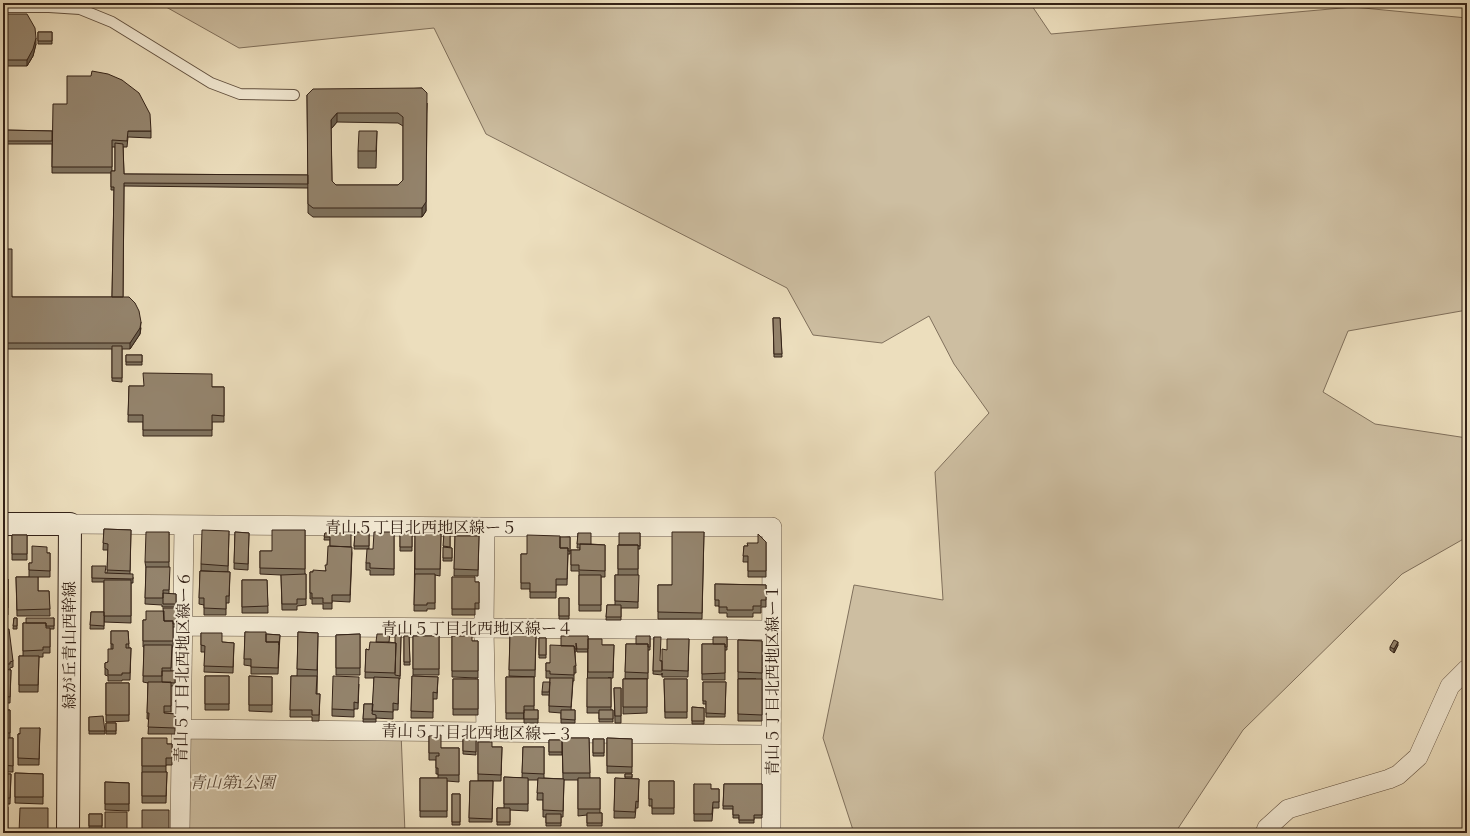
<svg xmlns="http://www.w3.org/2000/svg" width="1470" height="836" viewBox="0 0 1470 836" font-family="Alegreya,'Noto Serif JP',serif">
	<rect width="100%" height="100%" fill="#ecdebd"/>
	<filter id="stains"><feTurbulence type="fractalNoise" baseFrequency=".005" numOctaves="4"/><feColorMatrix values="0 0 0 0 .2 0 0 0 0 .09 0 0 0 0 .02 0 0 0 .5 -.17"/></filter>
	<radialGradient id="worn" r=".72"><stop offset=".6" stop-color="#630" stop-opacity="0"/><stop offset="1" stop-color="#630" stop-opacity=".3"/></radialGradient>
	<path fill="#cdbea1" stroke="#80705c" d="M159 3H1030L1051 34 1353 7 1467 18V310L1348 331 1323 392 1375 424 1467 438V537L1402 574 1243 730 1175 833H854L823 738 854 585 943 600 935 472 989 413 954 364 929 316 882 343 813 335 787 288 486 134 434 28 239 48Z
		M182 729 401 732 405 833H180Z"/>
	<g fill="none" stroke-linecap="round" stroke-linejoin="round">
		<defs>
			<path id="lane" d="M3 7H49L80 9 112 22 211 83 240 94 294 95"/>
			<path id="street" d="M70 524 485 527H772L771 833
				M485 527 484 628 486 732
				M183 626 772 630
				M182 729 771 735
				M180 833 184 525
				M1265 833 1267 828 1288 809 1389 779 1398 775 1418 757 1450 686 1467 669"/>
			<path id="secondary" d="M3 524H70L68 833"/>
		</defs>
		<use href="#lane" stroke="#625140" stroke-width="12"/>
		<use href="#street" stroke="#625140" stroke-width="20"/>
		<use href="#secondary" stroke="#342217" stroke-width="24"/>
		<use href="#lane" stroke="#f3ead4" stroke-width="10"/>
		<use href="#street" stroke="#f3ead4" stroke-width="19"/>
		<use href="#secondary" stroke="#f3ead4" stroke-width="22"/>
	</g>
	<path fill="#7f725e" stroke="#342217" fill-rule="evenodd" d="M3 14 36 44 33 56 27 66H3Z
		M38 32H52V44H38Z
		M422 88 426 211 422 217H313L308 213V187V188L124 186 123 297 141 328 140 334 130 349H122V382L112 381V349H3V249L12 297H112L114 190H111V173H52V144H3V130L52 131H151V138L128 137 127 147H123L124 174 308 175 307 95ZM337 122 398 123 403 126V180L398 185H336L332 181 331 129ZM112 147H115V171H112Z
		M377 131 376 168H358V151Z
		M773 318H780L782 357H774Z
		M126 355H142V365H126Z
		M129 386 224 387V422H212V436H143V422H128Z
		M104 529 131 530 130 574 133 577V583H131V623L104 622V582H92V566L105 573H107L108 550H103Z
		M305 530V574H306V605L297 606V610H282L281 575 260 574V551H272Z
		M229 531 228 572 201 571V564Z
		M169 532V594H176V607H162V605L145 604 146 568 145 562Z
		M235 532 249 533 248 570 234 569Z
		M355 532 369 533V549H354Z
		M394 532V575H370V570H366V563L373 549Z
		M400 532H412V551H400Z
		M704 532 702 619H658V585H672Z
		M325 533 351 547 352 553 350 602 332 601V609H323V604H312V599H310V572L326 571 327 565 330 546V540H324Z
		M444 533 450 534V548H452V561H443Z
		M578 533 591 544 605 545V577H601V611H579V571H571V550H580V548H577Z
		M640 533V549H638V608H621V620H606L607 605H615V575H618V545H619Z
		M415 534H441L440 576 435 575V609H427V611H414Z
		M12 535H27V560H12Z
		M455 536H479L478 576H454Z
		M570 537V554H568L567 585H556V598H530V589H521V554H527L560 538Z
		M766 542V577H748V562H743L744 546H748L758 543Z
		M3 549H6V577H3Z
		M47 553H50V577H38V591H49L50 616H17L16 577H29V563H32Z
		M200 571 230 572 229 603H226V615H204V605L199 604Z
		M452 577 475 582H479V609H475V615H452Z
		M3 579H8V615H3Z
		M242 580H267L268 613H242Z
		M715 584 766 585V607H761V613H753V617H727V613H719V606H715Z
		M559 598H569V619H559Z
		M177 608 176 627H173V647H172L171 671H175V686H171V712H164V713L175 714V734H148L149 719H147L148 683 143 682 144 647H143V620H146L164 611Z
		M91 612H104V629H90Z
		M14 618H17V629H13Z
		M54 618V629H50V653H43V657H39L38 692H19V656H23V623H26Z
		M3 629 13 661V667L10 668V669L11 670 10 703H3Z
		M111 631H128L129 648H131L130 680H122V681H108V676L105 675V663L108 662 111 649Z
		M245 632 266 634 280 635 278 674H251V666L244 665Z
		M298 632 318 633 317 694H320L319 721H312V717H290L291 676H297Z
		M201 633 222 642 234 643 233 673 204 672 205 652H201Z
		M360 634V675H336V635Z
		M510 634 536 635 535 677 509 676Z
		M401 635 400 679H399L398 710H393V719L376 718V722H363L364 704H373L374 678H365L366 649 369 650 389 642 395 643Z
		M404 636H409L410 665H404Z
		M413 636H439V675H413Z
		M452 636 472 641H478V678L452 677Z
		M588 636V652H577L576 646V652H575L576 673H574V681H573L571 710H575V723H561V713L549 712V695H542V692L550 682V678H546V663H550L561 646Z
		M650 636V650H648V679H625L626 644H636Z
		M654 637 660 661H662L667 650 689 639 688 677H662V673V675L653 674Z
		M727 637V650H725V680H702V644H713Z
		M539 638H546V658H539Z
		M588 639 602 645H614L613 678H608H611V710H613V722H599V713H587Z
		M738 640 762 641V721H738V679H756H738Z
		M1398 645 1394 653 1390 650V647Z
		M205 676H229V710H205Z
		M249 676 272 677V712L249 711Z
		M412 676 438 677 437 699H433V718H411Z
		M506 677H534V710H538V723H524V713V719H506Z
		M453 679H478V715H453Z
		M623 679H647V713L623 714Z
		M664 679H687V718H665Z
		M703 682H726L725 717H706V704H703Z
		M106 683H129V721L106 722Z
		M359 684 358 709H354V717L332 716V709Z
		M614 688H621V723H615Z
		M692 707 704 708V724H692Z
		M3 710H10V738H13V772H3Z
		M89 717 105 731V734H89Z
		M106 723H116V734H106Z
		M40 728 39 765H18V734Z
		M429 736 441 748H459V782L447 781V817H420V778H438V774H436V760H429Z
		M142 738 167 744H172V765H166V772H167L166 803H142Z
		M463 738 476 739V755L463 754Z
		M562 738H589L590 778H600V813H602V826H587V815L578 816V780H564L563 817H561V826H546V817H543V800H537L538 780H528V811L510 810V825H497V808H504V777L522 778 523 747H544V778L563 779Z
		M607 738 632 739V773H607Z
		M593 739H604V756H593Z
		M549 740H562V755H549Z
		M478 742 492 747H502L501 781H478Z
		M15 773 43 774V804L15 803Z
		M3 774H11L10 804H3Z
		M625 774H632V779H639L638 808H636L635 818H614L615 778 625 779Z
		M470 781H493L492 822H469Z
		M649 781H674V814H652V806H649Z
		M105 782 129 783V811L105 810Z
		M694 784 711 789H719V808H713L712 821H694Z
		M724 784H762V818H754V823H739V818H733V809H723Z
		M452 794H460V825H452Z
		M89 814H102V829H89Z"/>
	<path fill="#685c4c" stroke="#342217" d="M36 38V44L33 56 27 66V60Z
		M427 103 426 211 422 217V208Z
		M337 113V122L331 129V120Z
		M141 322 140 334 130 349V343Z
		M1398 642V645L1394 653V649Z"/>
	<path fill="#94846d" stroke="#342217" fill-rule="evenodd" d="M3 14H27L35 28 36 38 33 49 27 60H3Z
		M38 32H52V41H38Z
		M92 71 108 74 122 80 139 93 150 114 151 131H128L127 141 112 140V167H52L53 104H67V76H91Z
		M422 88 427 93 426 202 422 208H313L308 204 307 95 313 89ZM337 113H398L403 117V180L398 185H336L332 181 331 120Z
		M3 130 52 131V141H3Z
		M359 131H377L376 151H358Z
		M115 143 123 144 124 174 308 175V184L124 183 123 297H112L114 187H111V171H115Z
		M3 249H12V297H129L135 303 139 311 141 322 140 328 130 343H3Z
		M773 318H780L782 354H774Z
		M112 346H122V378H112Z
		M126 355H142V362H126Z
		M143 373 212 374V387H224V416L212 415V430H143V415H128L129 386H144Z
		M104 529 131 530 130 571 107 570 108 544 103 543Z
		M202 530 229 531 228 566 201 564Z
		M272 530H305V569L260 568V551H272Z
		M146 532H169V562H145Z
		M235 532 249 533 248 564 234 563Z
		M355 532 369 533V546H354Z
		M374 532H394V569L370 568V563H366L367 549H373Z
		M400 532H412V547H400Z
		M672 532H704L702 613 658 612V585H672Z
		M325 533H351V547L330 546V537H324Z
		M444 533 450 534V547L443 546Z
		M578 533H591V544H577Z
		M619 533H640V546H638V545H619Z
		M415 534H441L440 569H415Z
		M758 534 766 542V571H748V556H743L744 546H748L747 543H758Z
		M12 535H27V554H12Z
		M527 535 560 536V548H568L567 579H556V592H530V583H521V554H527Z
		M455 536H479L478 570 454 569Z
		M560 537H570V551H568V548H560Z
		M580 544 605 545V571L579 570V565H571V550H580Z
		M618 545H638V569H618Z
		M32 546 47 547V553H50V571L29 570V563H32Z
		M328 546 352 547 350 595H332V603H323V598H312V593H310V572H313V570L326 571 325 565H327Z
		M443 547 452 548V558H443Z
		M3 549H6V571H3Z
		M92 566H106L105 573 133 574V579L92 578Z
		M146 567H170L169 590H163V598H145Z
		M200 571 230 572 229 596H226V609L204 608V598H199Z
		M306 574V599H297V604H282L281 575Z
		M415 574H435V603H427V605H414Z
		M579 575H601V605H579Z
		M615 575H639L638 602 615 601Z
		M16 577H38V591H49L50 609 17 610Z
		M452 577H475V582H479V603H475V609H452Z
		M3 579H8V608H3Z
		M104 580H131V616H104Z
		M242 580H267L268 606 242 607Z
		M715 584 766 585V600H761V606H753V610H727V607H719V600H715Z
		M163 593 176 594V604H163Z
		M559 598H569V616H559Z
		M607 605H621V617H606Z
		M163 608H177L176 624H173V621H164Z
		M146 611H164V621H173V641H143V620H146Z
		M91 612H104V626L90 625Z
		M14 618H17V626H13Z
		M26 618H54V626H46V623H26Z
		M23 623H46V628H50V647H43V650L23 651Z
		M3 629H9L13 661 10 662V664H3Z
		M111 631H128L129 644H126V648H131L130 673H122V675H108V670L105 668V663L108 662V649H113V644H111Z
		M245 632H266V642H279L278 668 251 667V659H244Z
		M298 632 318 633 317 670 297 669Z
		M201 633H222V642L234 643 233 667 204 666 205 646 201 645Z
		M266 634 280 635 279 645V642H266Z
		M360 634V668H336V635Z
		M377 634H390L389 642H376Z
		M510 634 536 635 535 670H509Z
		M395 635H401L400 676 395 675 396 643H395Z
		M404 636H409L410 662H404Z
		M413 636H439V669H413Z
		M452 636H472V641H478V671H452Z
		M561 636H588V649H577L576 643V649H575L574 646H561Z
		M636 636H650V647H648V644H636Z
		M654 637H661L660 661H662V671H653Z
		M713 637H727V647H725V644H713Z
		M539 638H546V655H539Z
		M588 639H602V645H614L613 672H588Z
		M667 639H689L688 671 662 670V649L667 650Z
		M738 640 762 641V673L738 672Z
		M1394 640 1398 642 1394 649 1390 647Z
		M370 642 396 643 395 673 365 672 366 649 369 650Z
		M626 644H648V673L625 672Z
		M702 644H725V673L702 674Z
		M144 645H172L171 668H162V676H143Z
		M550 645 574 646 576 666H574V675L550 674V671H546V663H550Z
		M19 656H39L38 685H19Z
		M3 669 11 670 10 697 3 696Z
		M162 671H175V683L162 682Z
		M205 676H229V704H205Z
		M249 676 272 677V705H249Z
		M291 676H317L316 694H320L319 715H312V710H290Z
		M333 676 359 677 358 703 354 702V710L332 709Z
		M412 676 438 677 437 693 433 692V712L411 711Z
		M374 677 399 678 398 704 393 703V712L372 711Z
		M506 677H534V706H524V713H506Z
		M550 678H573L571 707 549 706Z
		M587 678H611V707H587Z
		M453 679H478V709H453Z
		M623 679H647V707H623Z
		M664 679H687V712H665Z
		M738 679H762V715L738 714Z
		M148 682H171V706H164V713L175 714V728L148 727 149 713H147Z
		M543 682H550L549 692H542Z
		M703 682H726L725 714 706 713V701H703Z
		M106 683H129V715H106Z
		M614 688H621V716H615Z
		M364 704H373L372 714 376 715V719H363Z
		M692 707 704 708V721H692Z
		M3 710H10V733H3Z
		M524 710H538V719H524Z
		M561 710H575V720L561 719Z
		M599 710H613V719H599Z
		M103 716 105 731H89V717Z
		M106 723H116V731H106Z
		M20 728H40L39 759 18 758V734H20Z
		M441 735V748H459V775H438V768H436V756H439V753H429V736Z
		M3 738H13V766L3 765Z
		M142 738H167V744H172V758H166V766H142Z
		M463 738 476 739V752L463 751Z
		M562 738H589L590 773H563Z
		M607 738 632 739V767L607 766Z
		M593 739H604V753H593Z
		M549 740H562V752H549Z
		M478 742H492V747H502L501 775 478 774Z
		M523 747H544V774L522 773Z
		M142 772H167L166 796H142Z
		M15 773 43 774V797H15Z
		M3 774H11L10 798H3Z
		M625 774H632V777H625Z
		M504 777 528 778V804H504Z
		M420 778H447V811H420Z
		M538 778 564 779 563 811 543 810V793H537Z
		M578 778H600V809H578Z
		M615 778 639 779 638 802 636 801 635 812 614 811Z
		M470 781H493L492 819 469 818Z
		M649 781H674V808H652V799H649Z
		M105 782 129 783V804H105Z
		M694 784H711V789H719V802H713L712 814H694Z
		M724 784H762V815H754V820H739V815H733V806H723Z
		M452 794H460V822H452Z
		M3 807H8V833H3Z
		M20 808H48V833H19Z
		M497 808H510V822H497Z
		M142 810H169V833H142Z
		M105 812H127V833H105Z
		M587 813H602V823H587Z
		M89 814H102V826H89Z
		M546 814H561V823H546Z"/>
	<g text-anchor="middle" stroke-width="4" stroke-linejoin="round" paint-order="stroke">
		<g font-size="16" fill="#342217" stroke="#f3ead4">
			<text x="421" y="533">青山５丁目北西地区線ー５</text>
			<text x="477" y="634">青山５丁目北西地区線ー４</text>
			<text transform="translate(69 645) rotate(-90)" y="6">緑が丘青山西幹線</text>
			<text transform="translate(182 667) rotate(-89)" y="6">青山５丁目北西地区線ー６</text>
			<text transform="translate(772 680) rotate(-90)" y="6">青山５丁目北西地区線ー１</text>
			<text transform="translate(477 732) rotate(1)" y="6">青山５丁目北西地区線ー３</text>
		</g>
		<g font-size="16" font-style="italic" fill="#5a493a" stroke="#f3ead4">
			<text x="232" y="788">青山第1公園</text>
		</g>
	</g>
	<rect width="1470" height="836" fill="none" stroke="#ecdebd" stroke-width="16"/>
	<rect x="4" y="4" width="1462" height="828" fill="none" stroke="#342217" stroke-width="2"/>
	<rect x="8" y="8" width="1454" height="820" fill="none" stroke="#342217"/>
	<rect width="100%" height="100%" filter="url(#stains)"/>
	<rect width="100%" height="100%" fill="url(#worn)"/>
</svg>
